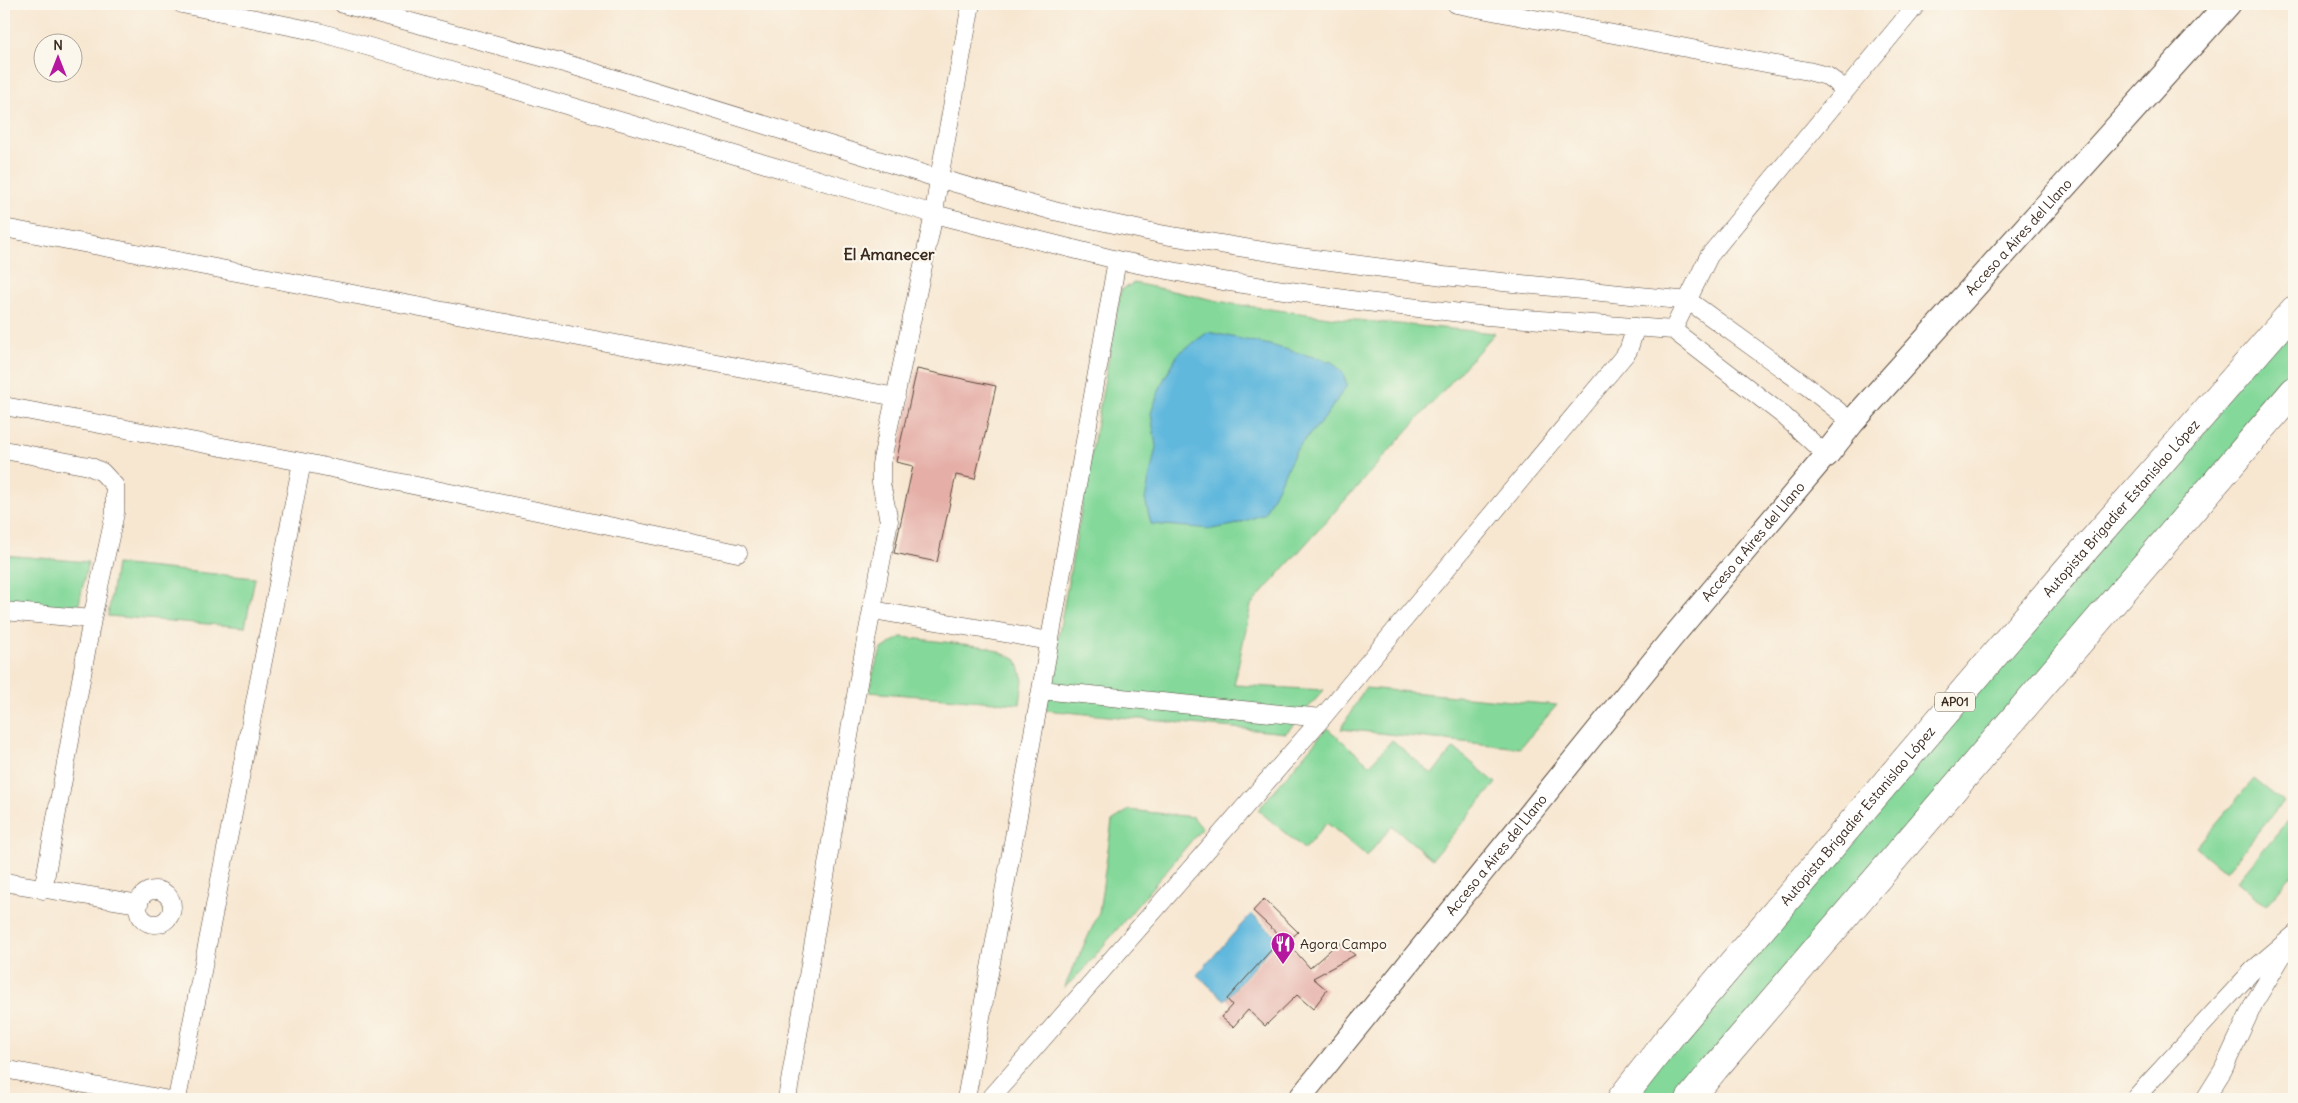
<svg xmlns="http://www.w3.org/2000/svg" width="2298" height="1103" viewBox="0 0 2298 1103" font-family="Delius,sans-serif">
	<rect width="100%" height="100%" fill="#fbf7ec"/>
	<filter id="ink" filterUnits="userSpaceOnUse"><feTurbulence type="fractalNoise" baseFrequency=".02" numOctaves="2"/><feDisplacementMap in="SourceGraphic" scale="10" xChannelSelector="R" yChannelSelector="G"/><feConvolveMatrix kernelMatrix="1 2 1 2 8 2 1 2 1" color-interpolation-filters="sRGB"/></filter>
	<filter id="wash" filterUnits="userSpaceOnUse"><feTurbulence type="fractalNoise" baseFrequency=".0096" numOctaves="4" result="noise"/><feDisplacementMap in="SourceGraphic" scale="20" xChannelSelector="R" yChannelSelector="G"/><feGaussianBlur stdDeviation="1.12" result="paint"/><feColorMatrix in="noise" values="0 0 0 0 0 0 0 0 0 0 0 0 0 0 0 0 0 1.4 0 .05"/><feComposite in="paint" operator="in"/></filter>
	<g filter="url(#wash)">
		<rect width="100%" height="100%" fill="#f7e7d1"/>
		<path fill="#84d89a" stroke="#60815c" d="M1134 283 1233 304 1344 319 1495 333 1251 605 1234 685 1324 690 1286 733 1045 710 1121 290Z
			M2294 310V391L1690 1099H1621Z
			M4 555 88 562 79 604 66 609 4 604Z
			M116 564 255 578 245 627 108 616Z
			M901 637 988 647 1017 660 1023 680 1020 704 869 692 874 669 882 649Z
			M1365 688 1557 705 1520 748 1341 729Z
			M1327 728 1370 765 1392 740 1432 774 1454 748 1496 783 1432 859 1392 826 1367 856 1327 823 1304 849 1258 810Z
			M2254 779 2283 802 2226 872 2196 847Z
			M1129 810 1193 817 1202 828 1083 970 1064 988 1099 913 1112 821Z
			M2294 813V872L2266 906 2237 881Z"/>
		<path fill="#60b8dd" stroke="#4e717e" d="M1208 332 1270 345 1332 362 1343 373 1347 385 1324 419 1298 447 1264 514 1234 525 1212 529 1151 524 1145 499 1156 447 1151 413 1162 383 1178 354Z
			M1251 914 1279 938 1225 1000 1197 975Z"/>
		<g id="blocks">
			<path fill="#e5afa7" d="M917 369 996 386 975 479 956 475 937 562 894 553 913 466 896 462Z
				M1264 899 1298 932 1287 942 1310 968 1339 942 1355 955 1313 978 1327 990 1313 1009 1297 995 1265 1026 1248 1010 1233 1027 1221 1017 1232 1005 1227 999 1282 938 1253 911Z"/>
		</g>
	</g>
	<g filter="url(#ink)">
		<use href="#blocks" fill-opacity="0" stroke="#574639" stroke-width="1"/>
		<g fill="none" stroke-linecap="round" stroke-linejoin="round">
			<defs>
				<path id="minor" d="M182 4 319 32 934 214 1117 260 1223 281 1358 301 1487 316 1673 330 1784 416 1826 455
					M343 4 564 63 927 175 1054 211 1165 235 1300 257 1444 276 1689 301 1808 387 1852 422
					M1456 4 1808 71 1827 76 1845 89
					M4 228 896 397
					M1673 330 1709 256 1917 4
					M4 406 302 462 738 553
					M4 450 89 466 102 472 115 486V513L92 619 43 890
					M873 610 1050 641
					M4 611 92 619
					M1041 690 1322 718
					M4 882 139 904
					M138 907a17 17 0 1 1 34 0a17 17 0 1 1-34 0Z
					M4 1069 164 1099
					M177 1099 302 462
					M787 1099 860 672 889 521 881 483V464L934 214 939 178 971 4
					M966 1099 1041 690 1117 260
					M990 1099 1322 718 1628 351 1636 327
					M2134 1099 2254 969 2294 935
					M2205 1099 2223 1070 2254 1003 2288 946"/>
				<g id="tertiary">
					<path id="s1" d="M1299 1099 1671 639 1826 455"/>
				</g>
				<g id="secondary">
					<path id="s2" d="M1826 455 1852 422 2228 4"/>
				</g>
				<g id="motorway">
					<path id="s3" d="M1621 1099 1672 1034 2067 570 2294 310"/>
					<path d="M1690 1099 1715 1068 2294 391"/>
				</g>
			</defs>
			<use href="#minor" stroke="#574639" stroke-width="19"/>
			<use href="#tertiary" stroke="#574639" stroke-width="24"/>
			<use href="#secondary" stroke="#574639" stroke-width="27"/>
			<use href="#motorway" stroke="#574639" stroke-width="29"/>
			<use href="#minor" stroke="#fff" stroke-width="18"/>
			<use href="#tertiary" stroke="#fff" stroke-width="22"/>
			<use href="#secondary" stroke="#fff" stroke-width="25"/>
			<use href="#motorway" stroke="#fff" stroke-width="28"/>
		</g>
	</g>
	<defs>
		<symbol id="restaurant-pin" viewBox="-11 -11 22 30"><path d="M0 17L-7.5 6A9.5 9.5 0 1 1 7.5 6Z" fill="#b5179e" stroke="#fbf7ec"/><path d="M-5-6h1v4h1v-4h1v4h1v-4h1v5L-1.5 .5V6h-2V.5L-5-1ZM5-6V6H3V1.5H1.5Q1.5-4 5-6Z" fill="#fff"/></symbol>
	</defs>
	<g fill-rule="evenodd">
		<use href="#restaurant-pin" x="1269" y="930" width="28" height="38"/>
	</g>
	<g text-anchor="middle" stroke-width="4.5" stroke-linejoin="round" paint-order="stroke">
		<rect fill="#fbf7ec" stroke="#75685c" stroke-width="1" x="1935" y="692.5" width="40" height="19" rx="4"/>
		<g font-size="12" font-weight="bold" fill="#3b2a1e">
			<text x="1955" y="706">AP01</text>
		</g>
		<g font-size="14" fill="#3b2a1e" stroke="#fbf7ec">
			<text dy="5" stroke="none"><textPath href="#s2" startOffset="291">Acceso a Aires del Llano</textPath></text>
			<text dy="5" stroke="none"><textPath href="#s3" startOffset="774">Autopista Brigadier Estanislao López</textPath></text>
			<text dy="5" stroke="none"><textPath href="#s1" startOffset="719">Acceso a Aires del Llano</textPath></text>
			<text dy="5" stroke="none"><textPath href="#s3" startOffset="369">Autopista Brigadier Estanislao López</textPath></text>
			<text dy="5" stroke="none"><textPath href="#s1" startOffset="314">Acceso a Aires del Llano</textPath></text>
		</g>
		<g font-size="14" fill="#3b2a1e" stroke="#fbf7ec" text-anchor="start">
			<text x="1300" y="949">Agora Campo</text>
		</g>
		<g font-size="16" font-weight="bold" fill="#3b2a1e" stroke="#fbf7ec">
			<text x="889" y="260">El Amanecer</text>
		</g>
	</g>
	<rect width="2298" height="1103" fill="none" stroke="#fbf7ec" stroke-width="20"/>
	<g transform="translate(58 58)"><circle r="24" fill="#fbf7ec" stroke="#aea59a"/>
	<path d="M0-4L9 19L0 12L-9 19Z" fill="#b5179e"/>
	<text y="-8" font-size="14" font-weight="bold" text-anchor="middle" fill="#3b2a1e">N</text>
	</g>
</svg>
